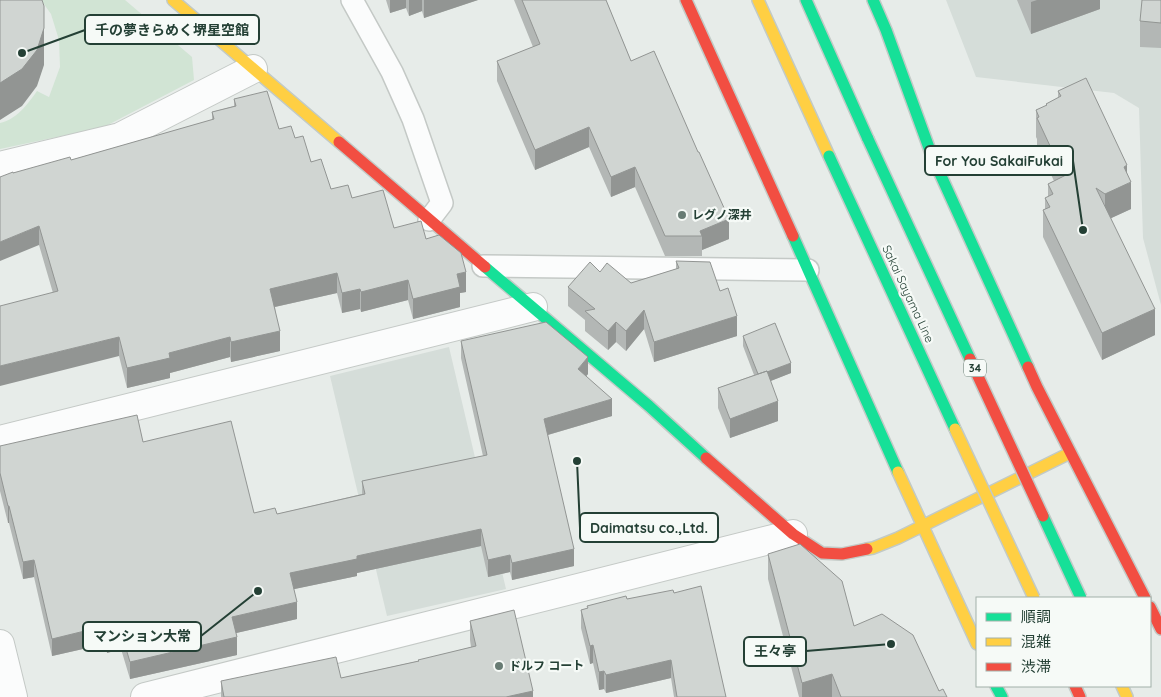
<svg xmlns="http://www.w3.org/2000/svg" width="1161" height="697" viewBox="0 0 1161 697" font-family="Quicksand,'Noto Sans JP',sans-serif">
	<rect width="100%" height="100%" fill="#e7ece9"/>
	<path fill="#d5ddd9" d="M946 0H1161V305L1143 238 1139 108 1114 93 976 77Z
		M449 347 506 589 387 616 330 376Z"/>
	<path fill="#d1e4d4" d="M41 0H125L192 57 194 80 104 127 0 149V123C16 120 28 104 37 91L49 97 60 67 59 40 51 14Z"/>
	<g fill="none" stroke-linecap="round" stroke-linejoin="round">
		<defs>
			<path id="lane" d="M352 0 392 72 413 119 442 203 429 220
				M483 266 808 270"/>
			<path id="street" d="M0 166 120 137 253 69
				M0 440 533 307
				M0 644 13 697
				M145 697 793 534"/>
			<path id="fast" d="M806 0 868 139
				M873 0 886 30 932 156 1028 367
				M793 236 898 472
				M485 267 649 406 706 458
				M996 686 1002 697"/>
			<path id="slow" d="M173 0 339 142
				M758 0 829 156
				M898 472 977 644
				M867 549 873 548 898 538 1070 453
				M1122 686 1127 697"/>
			<path id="jam" d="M686 0 793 236
				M339 142 485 267
				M1028 367 1037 387 1145 598
				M706 458 793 534 822 553 842 554 867 549
				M1150 607 1161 629
				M1075 686 1080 697"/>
		</defs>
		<use href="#lane" stroke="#c4c9c6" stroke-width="24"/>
		<use href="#street" stroke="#c4c9c6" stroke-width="30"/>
		<use href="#fast" stroke="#c2cac6" stroke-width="14"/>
		<use href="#slow" stroke="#c2cac6" stroke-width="14"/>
		<use href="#jam" stroke="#c2cac6" stroke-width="14"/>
		<use href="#lane" stroke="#fbfcfc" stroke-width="21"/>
		<use href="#street" stroke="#fbfcfc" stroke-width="28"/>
		<use href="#fast" stroke="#16e098" stroke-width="11"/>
		<use href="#slow" stroke="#ffcf43" stroke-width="11"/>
		<use href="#jam" stroke="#f24e42" stroke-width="11"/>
		<defs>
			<path id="fast-bridge" d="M868 139 970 359
				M829 156 955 429
				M1043 516 1081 598"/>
			<path id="slow-bridge" d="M955 429 1034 598"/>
			<path id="jam-bridge" d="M970 359 1043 516"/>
		</defs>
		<use href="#fast-bridge" stroke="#c2cac7" stroke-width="14" stroke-linecap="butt"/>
		<use href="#slow-bridge" stroke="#c2cac7" stroke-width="14" stroke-linecap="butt"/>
		<use href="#jam-bridge" stroke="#c2cac7" stroke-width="14" stroke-linecap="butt"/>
		<use href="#fast-bridge" stroke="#16e098" stroke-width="11"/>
		<use href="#slow-bridge" stroke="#ffcf43" stroke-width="11"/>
		<use href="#jam-bridge" stroke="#f24e42" stroke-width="11"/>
	</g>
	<path fill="#b3b7b5" d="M386 0H478L424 18 422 11 409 16 406 8 390 13Z
		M514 0H606L631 61 729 239 702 250V256H665L635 187 611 197 589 147 535 170 497 81V61L533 47Z
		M1017 0H1100V9L1031 34Z
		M1161 0V48L1140 47V21Z
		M1058 91 1127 173 1131 209 1111 218 1155 335 1102 360 1043 237V210L1045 209V198L1048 197V184L1054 181 1037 145V139L1036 137V110L1046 106V104L1058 98Z
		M234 99 279 129 295 138 331 189 352 198 394 228 426 239 466 292 460 293V307L413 319 408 300 361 312 360 309 342 313 337 293 275 307 280 351 231 362 230 357 170 373V378L127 388 119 356 53 293 39 245 13 173 71 160 212 120V112L234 106Z
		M676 261 720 291 737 336 654 362 644 329 626 351 616 342 608 350 585 331V320L568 306V287L600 272 631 283 676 269Z
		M743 336 791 373 770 381 778 421 730 438 718 408V388L754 375 743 346Z
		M461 341 588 374 586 376 612 416 548 435 574 566 512 580 510 572 488 577 481 546 357 573V576L294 589 297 619 236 633 237 655 130 679 121 649 107 653 105 644 52 656 34 577 23 579 9 523H8L0 491V446L143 442 254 513 277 514 362 494V481L483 456 461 358Z
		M768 554 854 626 947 697H799L768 579Z
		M674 593 726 697H674L671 678 606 693 604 689 599 690 593 663 590 664 581 628V610L627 599Z
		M470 621 533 697H221V681L341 678 418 661 471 647 470 640Z"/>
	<path fill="#929593" d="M390 0H406V8L390 13Z
		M409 0H422V11L409 16Z
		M424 0H478L424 18Z
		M1037 0H1100V9L1031 34V2Z
		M44 28V65L37 86 22 106 0 120V83Z
		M589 127V147L535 170V150Z
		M1127 165V184L1131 182V209L1105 221V194L1124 167Z
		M635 167V187L611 197V177Z
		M729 219V239L702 250V236L700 231Z
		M39 226V245L0 261V242Z
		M466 272V292L460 293V307L413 319V299L457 274Z
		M337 273V293L270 308V289Z
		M408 280V300L361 312V292Z
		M360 289V309L342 313V293Z
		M1155 309V335L1102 360V333Z
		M644 310V329L626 351V331Z
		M737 316V336L654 362V342Z
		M616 322V342L608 350V331Z
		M280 331V351L231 362V342Z
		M119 337V356L0 386V366Z
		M230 337V357L170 373V378L127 388V368L169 353Z
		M588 357V374L578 386V369Z
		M791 363V373L758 386V375Z
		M612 399V416L544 436V419Z
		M778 401V421L730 438V419Z
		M8 506H9V523H8Z
		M481 529V546L357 573V576L290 590V573L357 556Z
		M574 549V566L512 580V563Z
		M510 555V572L488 577V560Z
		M34 560V577L23 579V562Z
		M297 602V619L232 634V617Z
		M105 626V644L52 656V639Z
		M121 632V649L107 653V635Z
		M237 637V655L130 679V662Z
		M593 645V663L590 664V646Z
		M671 660V678L606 693V675Z
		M604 671V689L599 690V672Z
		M832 674V697H802V683Z
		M533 691V697H506Z"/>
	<path fill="#d0d5d2" stroke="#929593" d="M0 0H42L44 6V28L37 50 22 69 0 83Z
		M522 0H606L631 61 654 51 698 152H699L729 219 700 231 702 236H665L635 167 611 177 589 127 535 150 497 61 540 44Z
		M1142 0H1161V23L1140 21Z
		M1086 78 1127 165 1124 167 1131 182 1105 194 1096 188 1155 309 1102 333 1043 210 1050 207 1045 198 1053 194 1048 184 1072 172 1058 163 1037 118 1039 117 1036 110 1047 105 1046 104 1061 96 1058 91Z
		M267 91 279 129 291 126 295 138 303 136 311 162 321 159 331 189 348 185 352 198 383 190 394 228 421 221 426 239 439 235 461 253 466 272 457 274 460 287 413 299 408 280 361 292 360 289 342 293 337 273 270 289 280 331 231 342 230 337 169 353 170 358 127 368 119 337 0 366V306L58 291 39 226 0 242V177L13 172V173L70 157 71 160 214 119 212 112 236 106 234 99Z
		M676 261 710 262 720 291 728 288 737 316 654 342 644 310 626 331 616 322 608 331 585 311 595 309 568 287 590 262 600 272 607 263 631 283 679 268Z
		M546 322 588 357 578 369 612 399 544 419 574 549 512 563 510 555 488 560 481 529 357 556V559L290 573 297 602 232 617 237 637 130 662 121 632 107 635 105 626 52 639 34 560 23 562 9 506H8L0 473V446L137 415 143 442 231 421 254 513 275 508 277 514 365 494 362 481 487 455 461 341Z
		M775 323 791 363 767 372V371L758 374 743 336Z
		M767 371 778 401 730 419 718 388Z
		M800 544 842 581 854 626 882 614 913 635 939 691 943 689 947 697H841L832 674 802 683 768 554Z
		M701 586 726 697H677L671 660 606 675 604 671 599 672 593 645 590 646 581 610 588 608 587 606 626 596 627 599 673 590 674 593Z
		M514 610 533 691 506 697H224L221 681 336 657 341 678 419 661 418 660 476 646 470 621Z"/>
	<g fill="#687c74" stroke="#f6faf7" stroke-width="2">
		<circle cx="682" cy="215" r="5"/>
		<circle cx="499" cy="666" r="5"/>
	</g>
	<g text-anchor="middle" stroke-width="4.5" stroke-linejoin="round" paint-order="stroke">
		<rect fill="#f6faf7" stroke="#63786f" stroke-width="1" x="964" y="359.5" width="22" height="17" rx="4"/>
		<g font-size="11" font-weight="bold" fill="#244035">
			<text x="975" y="372">34</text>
		</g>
		<g font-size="12" font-weight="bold" fill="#244035" stroke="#f6faf7" text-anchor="start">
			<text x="692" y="219">レグノ深井</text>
			<text x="509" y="670">ドルフ コート</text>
		</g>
		<g font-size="12" fill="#244035" stroke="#f6faf7">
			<text transform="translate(908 294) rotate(65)" y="4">Sakai Sayama Line</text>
		</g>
	</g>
	<path fill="none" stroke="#244035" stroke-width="2" d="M22 53L85 30M1083 230L1073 161M577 461L580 528M258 591L201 636M891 644L806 651"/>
	<g fill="#244035" stroke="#f6faf7" stroke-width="2">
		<circle cx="22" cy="53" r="5"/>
		<circle cx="1083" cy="230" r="5"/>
		<circle cx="577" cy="461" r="5"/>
		<circle cx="258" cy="591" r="5"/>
		<circle cx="891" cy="644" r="5"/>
	</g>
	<g fill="#f6faf7" stroke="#244035" stroke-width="2">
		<rect x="85" y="15" width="174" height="29" rx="5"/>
		<rect x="925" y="146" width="148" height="29" rx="5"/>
		<rect x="580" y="513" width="138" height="29" rx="5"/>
		<rect x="83" y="622" width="118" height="29" rx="5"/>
		<rect x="744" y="637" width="62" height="29" rx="5"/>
	</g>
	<g font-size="14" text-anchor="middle" font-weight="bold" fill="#244035">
		<text x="172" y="35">千の夢きらめく堺星空館</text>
		<text x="999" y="166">For You SakaiFukai</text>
		<text x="649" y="533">Daimatsu co.,Ltd.</text>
		<text x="142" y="641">マンション大常</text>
		<text x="775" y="656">王々亭</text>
	</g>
	<rect x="976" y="597" width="175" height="90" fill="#f6faf7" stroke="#a2b0a9"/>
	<rect x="986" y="613" width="25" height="8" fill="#16e098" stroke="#a2b0a9"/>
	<text x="1021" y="622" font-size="15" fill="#244035">順調</text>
	<rect x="986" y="638" width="25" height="8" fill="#ffcf43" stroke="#a2b0a9"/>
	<text x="1021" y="647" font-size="15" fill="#244035">混雑</text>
	<rect x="986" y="663" width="25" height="8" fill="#f24e42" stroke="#a2b0a9"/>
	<text x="1021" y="672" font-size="15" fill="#244035">渋滞</text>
</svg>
